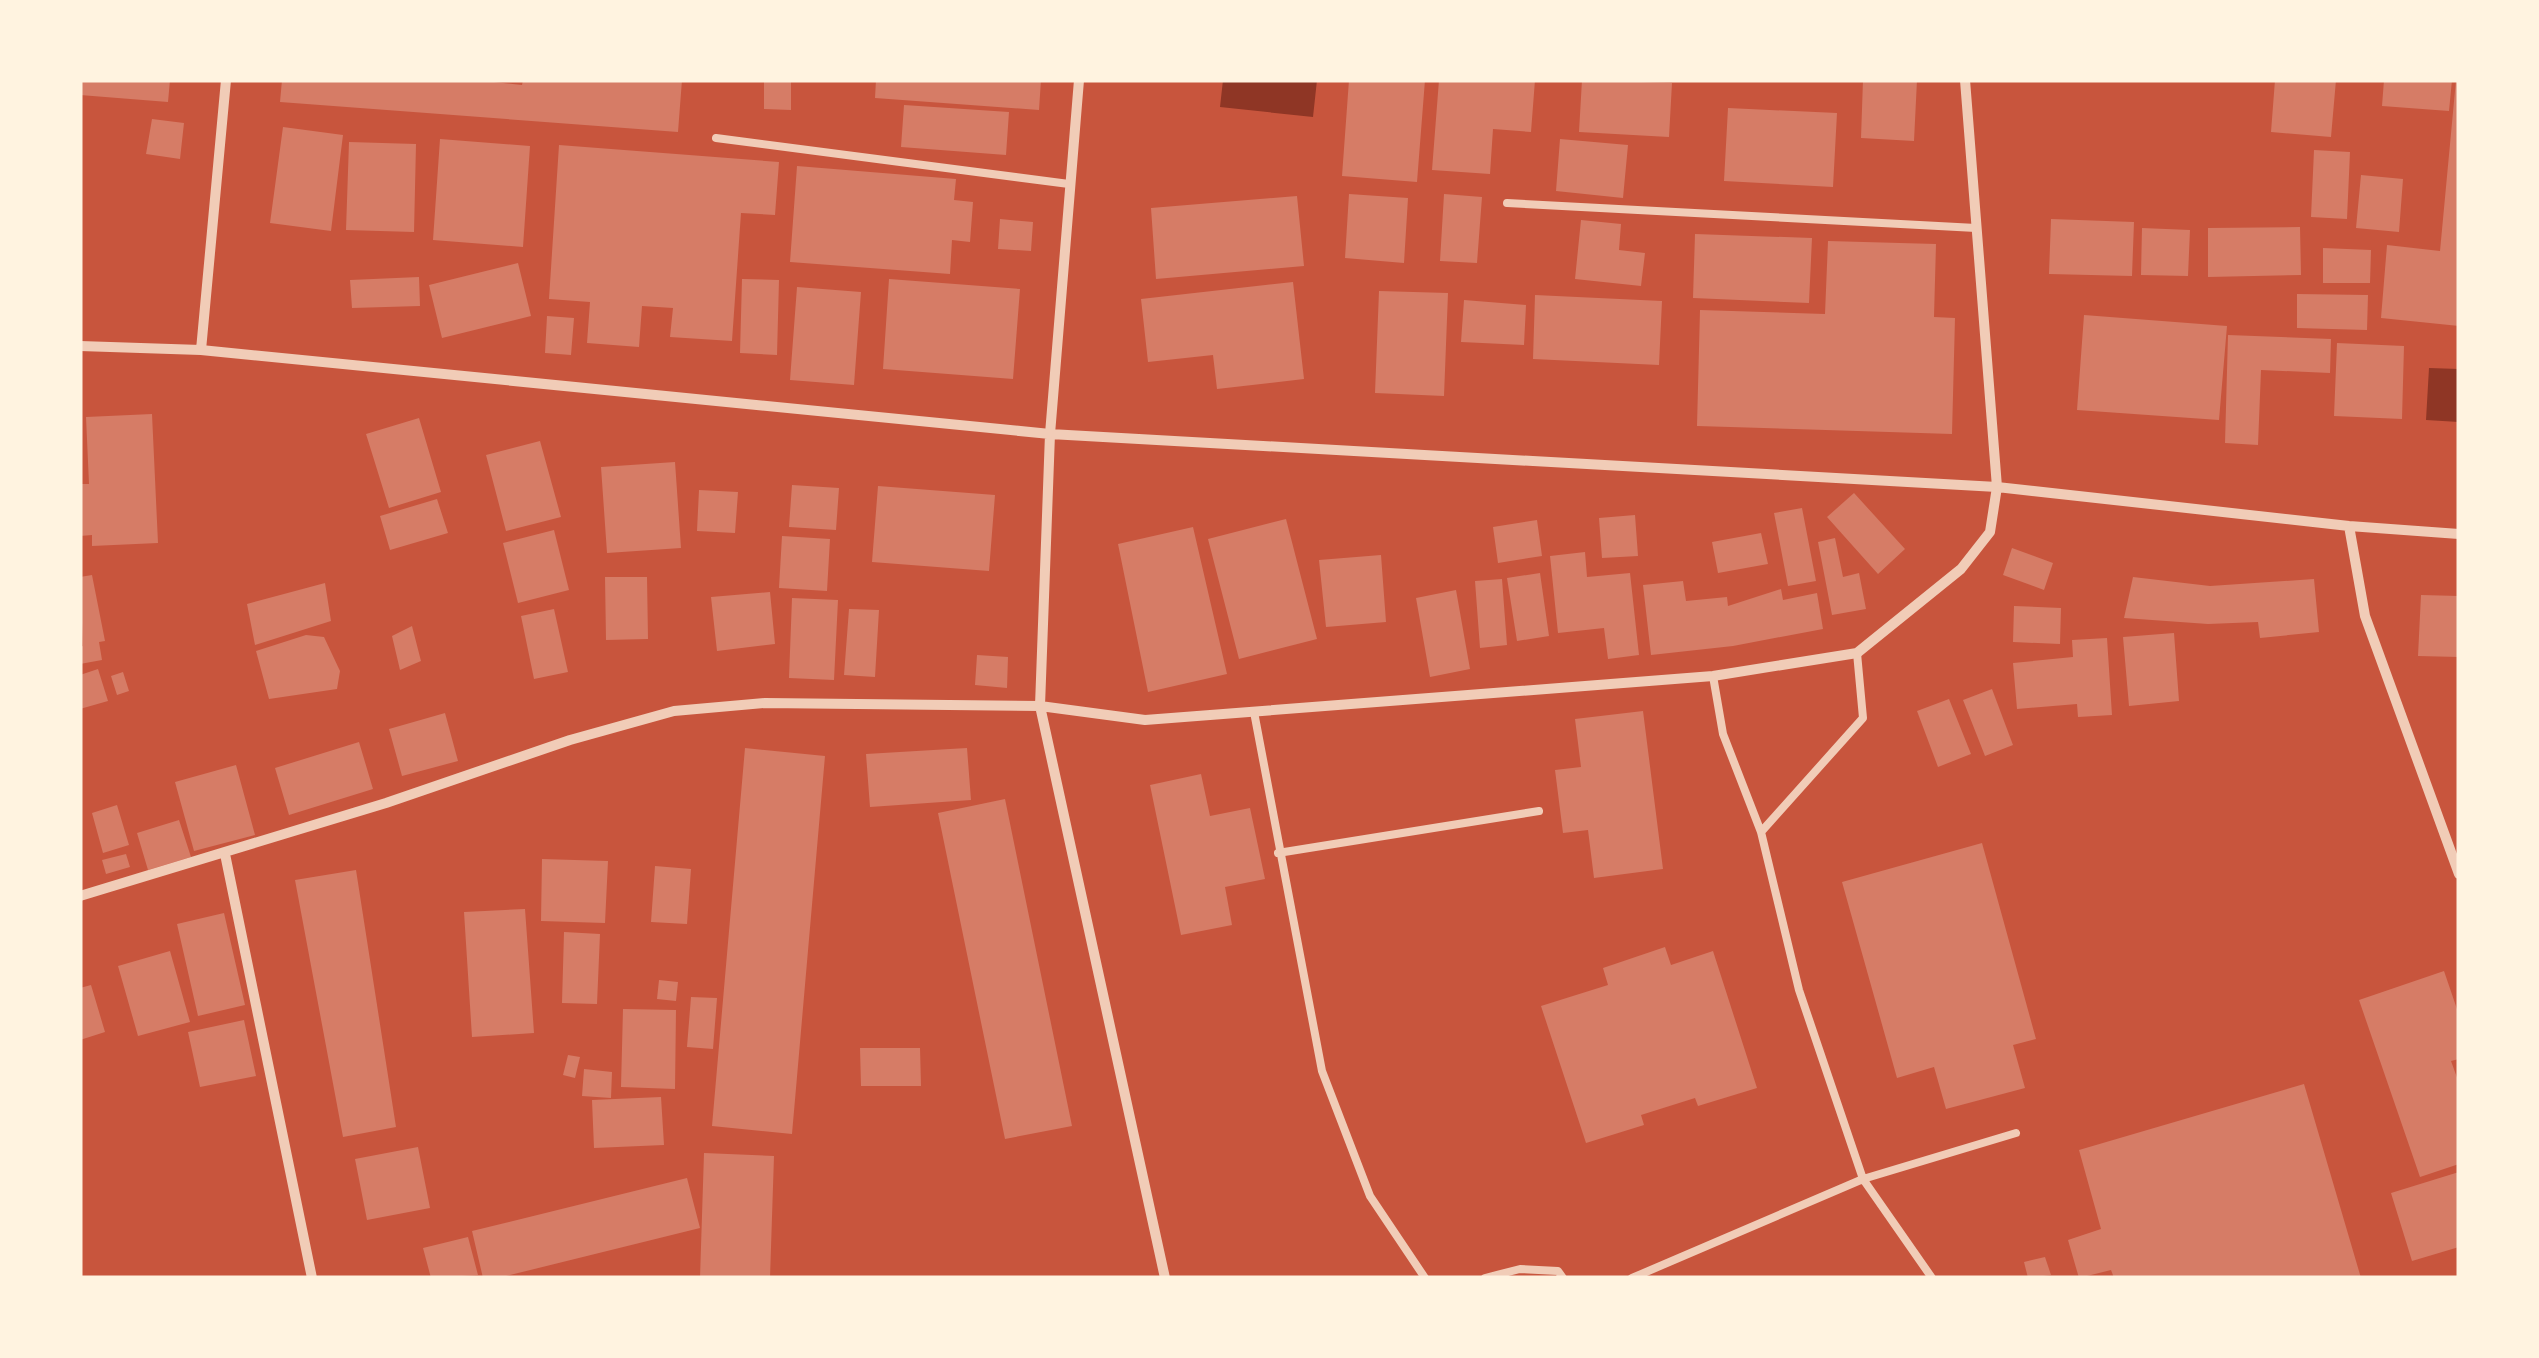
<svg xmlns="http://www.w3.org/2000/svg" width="2539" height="1358" viewBox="0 0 2539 1358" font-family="'Roboto Condensed',sans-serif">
	<rect width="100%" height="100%" fill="#c8553d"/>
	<path fill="#8f3625" d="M1223 80H1317L1313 117 1220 107Z
		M2429 368 2459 369V422L2426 420Z"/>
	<path fill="#d67c66" d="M80 80H170L168 102 80 95Z
		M282 80H476L522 85 523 80H682L678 132 280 102Z
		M764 80H791V110L764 109Z
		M876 80H1041L1039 110 875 98Z
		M1349 80H1425L1417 182 1342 176Z
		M1439 80H1535L1531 132 1493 129 1490 174 1432 170Z
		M1582 80 1672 83 1669 137 1579 132Z
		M1863 80H1917L1914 141 1861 138Z
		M2275 80H2336L2331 137 2271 132Z
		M2384 80H2452L2449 111 2382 106Z
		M2456 80H2459V326L2381 318 2387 245 2440 251Z
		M904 105 1009 112 1006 155 901 147Z
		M1728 108 1837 113 1833 187 1724 181Z
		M152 119 184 123 180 159 146 154Z
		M283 127 343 135 331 231 270 223Z
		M440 139 530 146 523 247 433 240Z
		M1560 139 1628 145 1623 198 1556 191Z
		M349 142 416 144 414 232 346 230Z
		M559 145 779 162 775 215 741 213 732 341 670 337 673 308 642 306 639 347 587 343 590 302 549 299Z
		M2314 150 2350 152 2347 219 2311 217Z
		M797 166 956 179 954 200 973 202 970 242 952 240 950 274 790 262Z
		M2361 175 2403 179 2399 232 2356 228Z
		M1349 194 1408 198 1404 263 1345 258Z
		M1444 194 1482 197 1477 263 1440 261Z
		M1297 196 1304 266 1156 279 1151 208Z
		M1000 219 1033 222 1031 251 998 249Z
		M2051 219 2134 222 2132 276 2049 274Z
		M1581 220 1621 224 1619 250 1645 253 1641 286 1575 279Z
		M2300 227 2301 275 2208 277V228Z
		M2142 228 2190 230 2188 276 2141 275Z
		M1695 234 1812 238 1809 303 1693 298Z
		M1828 241 1936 244 1934 317 1955 318 1952 434 1697 426 1700 310 1825 314Z
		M2323 248 2371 250 2370 283H2323Z
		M518 263 531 316 442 338 429 285Z
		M419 277 420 306 352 308 350 280Z
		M742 279 779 280 777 355 740 353Z
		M889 279 1020 289 1013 379 883 369Z
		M1293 282 1304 379 1217 389 1213 355 1148 362 1141 299Z
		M797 287 861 292 854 385 790 380Z
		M1379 291 1448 293 1444 396 1375 393Z
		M2297 294 2368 295 2367 330 2297 328Z
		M1535 295 1662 301 1659 365 1533 359Z
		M1464 300 1526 305 1524 345 1461 342Z
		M2084 315 2227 326 2219 420 2077 410Z
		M547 316 574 318 571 355 545 353Z
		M2228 335 2331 339 2330 373 2261 370 2258 445 2225 443Z
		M2337 343 2404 346 2402 419 2334 416Z
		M152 414 158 543 92 546V535L80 536V484H89L86 417Z
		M419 418 441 492 389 508 366 434Z
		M540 441 561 517 506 531 486 455Z
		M675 462 681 548 607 553 601 467Z
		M792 485 839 488 836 530 789 527Z
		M878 486 995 495 989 571 872 562Z
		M699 490 738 492 735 533 697 531Z
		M1854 493 1905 549 1878 574 1827 517Z
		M437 499 448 533 390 550 380 516Z
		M1802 508 1816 581 1788 586 1774 513Z
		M1635 515 1638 556 1602 558 1599 518Z
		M1286 519 1317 639 1239 659 1208 539Z
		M1537 520 1542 556 1498 563 1493 527Z
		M1193 527 1227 674 1148 692 1118 544Z
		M554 530 569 590 518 603 503 543Z
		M1761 533 1768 564 1718 573 1712 542Z
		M782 536 830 539 827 591 779 588Z
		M1835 538 1843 577 1859 573 1866 609 1832 615 1818 542Z
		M2012 548 2053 563 2044 590 2003 575Z
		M1585 552 1587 577 1630 573 1639 655 1608 659 1604 628 1558 633 1550 556Z
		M1381 555 1386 622 1326 627 1319 560Z
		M1540 573 1549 636 1517 641 1507 578Z
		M92 575 105 641 99 642 102 660 80 664V647L83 646 80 577Z
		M605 577H647L648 639 606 640Z
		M2133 577 2210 586 2314 579 2319 632 2260 638 2258 622 2208 624 2124 618Z
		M1502 579 1507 645 1480 648 1475 581Z
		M1683 581 1686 601 1727 597 1728 606 1781 589 1783 600 1817 593 1823 629 1733 646 1651 655 1643 585Z
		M325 583 331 621 255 645 247 604Z
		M1456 590 1470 669 1430 677 1416 598Z
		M770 592 775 644 717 651 711 597Z
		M2421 595 2459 596V657L2418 656Z
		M792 598 838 600 834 680 789 678Z
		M2014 606 2061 608 2060 644 2013 642Z
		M554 609 568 672 534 679 521 616Z
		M849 609 879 610 875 677 844 675Z
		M412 626 421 661 400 670 392 636Z
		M2174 633 2179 701 2129 706 2123 637Z
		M306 635 324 637 340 671 337 689 269 699 256 651Z
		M2107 638 2112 715 2078 717 2077 704 2017 709 2013 663 2073 657 2072 640Z
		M977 655 1008 657 1007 688 975 685Z
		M98 669 108 701 80 709V675Z
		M123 672 129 691 117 695 111 676Z
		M1992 689 2013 745 1985 756 1963 700Z
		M1949 699 1971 754 1938 767 1917 711Z
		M1643 711 1663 869 1594 878 1588 830 1563 833 1555 770 1581 767 1575 719Z
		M445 713 458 761 402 776 389 729Z
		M359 742 373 789 289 815 275 768Z
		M745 748 825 756 792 1134 712 1126Z
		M967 748 971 800 870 807 866 754Z
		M236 765 255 835 194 851 175 782Z
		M1201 774 1210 816 1250 808 1265 879 1225 887 1232 925 1181 935 1150 785Z
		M1005 799 1072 1126 1005 1139 938 813Z
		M117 805 129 845 103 853 92 813Z
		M179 820 191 857 148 870 137 833Z
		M1982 843 2036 1039 2013 1045 2025 1088 1946 1109 1934 1067 1897 1078 1842 882Z
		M126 854 130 867 106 874 102 860Z
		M542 859 608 861 605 923 541 921Z
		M655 866 691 869 687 924 651 922Z
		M356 870 396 1127 343 1137 295 880Z
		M525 909 534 1033 472 1037 464 912Z
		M224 913 245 1005 198 1016 177 924Z
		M564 932 600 934 597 1004 562 1003Z
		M1665 947 1671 965 1713 951 1757 1088 1698 1106 1695 1098 1641 1115 1644 1125 1586 1143 1541 1006 1608 985 1603 968Z
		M170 951 190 1022 138 1036 118 966Z
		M2444 971 2459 1015V1059L2451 1061 2459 1083V1164L2420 1177 2359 1000Z
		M659 980 678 982 676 1001 657 999Z
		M91 985 105 1032 80 1040V988Z
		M691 997 717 998 713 1049 687 1047Z
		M623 1009 676 1010 675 1089 621 1087Z
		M244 1020 256 1076 200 1087 188 1032Z
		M860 1048H920L921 1086H861Z
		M568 1055 580 1057 575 1078 563 1075Z
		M584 1069 612 1072 611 1098 582 1096Z
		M2304 1084 2361 1278H2114L2111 1270 2079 1278 2068 1240 2101 1229 2079 1150Z
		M661 1097 664 1145 594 1148 592 1100Z
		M418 1147 430 1208 367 1220 355 1159Z
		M704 1153 774 1156 770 1278H700Z
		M2459 1172V1247L2412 1261 2391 1193Z
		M687 1178 700 1228 498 1278H483L472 1231Z
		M468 1237 478 1275 431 1278 423 1248Z
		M2045 1257 2051 1275 2028 1278 2024 1262Z"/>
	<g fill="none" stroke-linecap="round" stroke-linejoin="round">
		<path stroke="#f1ccb7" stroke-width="8" d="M716 138 1069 184
			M1507 203 1976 228
			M1713 676 1723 734 1761 832 1799 990 1863 1179 1932 1278
			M1254 712 1322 1071 1370 1196 1425 1278
			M1761 832 1863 718 1857 653
			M1278 853 1539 811
			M1485 1278 1520 1269 1558 1271 1563 1278
			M1632 1278 1863 1179 2016 1133"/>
		<path stroke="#f1ccb7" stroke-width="10" d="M1079 80 1050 434 1040 706 1165 1278
			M80 346 201 350 1050 434 1997 487 2349 526 2459 534
			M201 350 226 80
			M2349 526 2365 616 2459 874
			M225 854 312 1278
			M80 896 386 803 570 740 674 711 765 703 1040 706 1145 720 1713 676 1857 653 1961 569 1990 532 1997 487 1965 80"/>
	</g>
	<rect width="2539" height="1358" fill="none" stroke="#fff3e0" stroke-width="165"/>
</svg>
